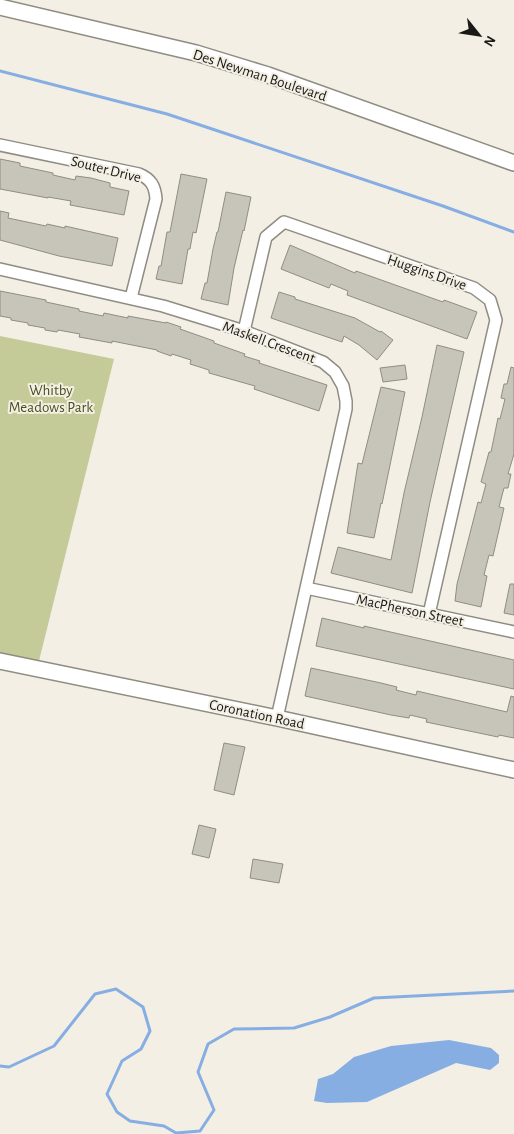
<svg xmlns="http://www.w3.org/2000/svg" width="514" height="1134" viewBox="0 0 514 1134" font-family="'Alegreya Sans',sans-serif">
	<rect width="100%" height="100%" fill="#f3efe4"/>
	<path fill="#c5cb98" d="M0 336 114 359 37 669 0 660Z"/>
	<path fill="#87aee3" d="M449 1040 491 1048 499 1055V1063L490 1070 456 1063 367 1102 327 1103 314 1101 318 1079 333 1074 354 1057 391 1046Z"/>
	<g fill="none" stroke-linecap="round" stroke-linejoin="round">
		<path stroke="#87aee3" stroke-width="3" d="M0 71 167 114 443 206 514 232
			M0 1066 9 1067 54 1046 95 994 116 989 143 1007 150 1031 141 1049 122 1061 107 1094 117 1112 130 1121 164 1126 176 1133 200 1131 214 1110 198 1072 208 1044 234 1029 294 1028 330 1017 374 998 514 991"/>
	</g>
	<path fill="#c7c4b9" stroke="#908d83" d="M0 159 20 163V166L53 173V175L75 180 76 176 91 178 110 183V187L129 191 124 215 70 205 71 201 48 197V198L0 189Z
		M181 174 207 179 196 233 193 232 190 249H188L182 284 156 279 159 266H161L167 232H170Z
		M226 192 251 197 244 231 243 230 234 268 228 305 201 299 205 283H207L213 249 217 232H218Z
		M0 211 9 213 8 218 46 226 47 224 65 228V226L118 238 112 266 59 256 0 240Z
		M290 245 355 273 356 271 443 302 444 300 477 312 467 339 347 295 348 291 331 284 329 288 281 269Z
		M0 291 46 300V302L79 309V311L103 316 104 313 128 318V316L166 323V322L181 327 180 329 214 341V343L245 354 244 356 260 361 259 363 327 385 319 411 254 389 255 386 209 373V370L190 364 191 360 172 354 171 356 157 351V350L112 341V343L79 337 80 334 58 330 57 332 45 330V328L28 325V323L11 320V318L0 316Z
		M279 292 295 297V299L355 318 380 332 381 331 393 340 377 360 359 345 344 336 342 342 271 318Z
		M437 345 464 352 430 502 412 593 331 573 338 547 391 560 404 493 422 417Z
		M405 365 407 379 383 382 380 368Z
		M511 367 514 368V454L508 474H511L508 488H504L499 507 504 508 493 556 489 555 484 575 487 576 481 607 455 601 457 584 478 502 481 503 486 484 481 482 489 452H491L498 418 500 419 505 399 501 398 504 384H507Z
		M381 387 405 392 382 504 381 503 374 538 347 533 358 463 362 464Z
		M510 584H514V615L504 613Z
		M322 618 364 628V626L514 660V689L316 646Z
		M311 668 381 683 397 687 396 690 416 695 417 691 507 712 511 696 514 697V738L499 735 498 737 426 722 427 719 410 715 409 718 391 715 305 696Z
		M224 743 245 747 234 795 214 790Z
		M199 825 216 829 209 858 192 854Z
		M253 859 283 864 279 883 250 878Z"/>
	<g fill="none" stroke-linecap="round" stroke-linejoin="round">
		<defs>
			<path id="minor" d="M0 145 139 174C151 179 155 186 156 199L131 298
				M0 269 163 306 244 331 323 362 335 372 343 386 346 401V409L277 718
				M244 331 266 237 284 222 474 288 490 300 496 320 429 614
				M306 588 514 632"/>
			<path id="tertiary" d="M0 7 196 53 268 75 514 163
				M0 661 277 718 514 770"/>
		</defs>
		<use href="#minor" stroke="#8f8c82" stroke-width="14"/>
		<use href="#tertiary" stroke="#8f8c82" stroke-width="18"/>
		<use href="#minor" stroke="#fff" stroke-width="11"/>
		<use href="#tertiary" stroke="#fff" stroke-width="15"/>
	</g>
	<g text-anchor="middle" stroke-width="4" stroke-linejoin="round" paint-order="stroke">
		<g font-size="15" fill="#1a1915" stroke="#f3efe4">
			<text transform="translate(260 75) rotate(18)" y="5">Des Newman Boulevard</text>
			<text transform="translate(106 169) rotate(14)" y="5">Souter Drive</text>
			<text transform="translate(427 272) rotate(19)" y="5">Huggins Drive</text>
			<text transform="translate(269 342) rotate(20)" y="5">Maskell Crescent</text>
			<text transform="translate(410 610) rotate(12)" y="5">MacPherson Street</text>
			<text transform="translate(257 714) rotate(12)" y="5">Coronation Road</text>
		</g>
		<g font-size="15" fill="#4a4f1d" stroke="#f3efe4">
			<text x="51" y="395">Whitby<tspan x="51" dy="17">Meadows Park</tspan></text>
		</g>
	</g>
	<g transform="translate(479 35) rotate(120)" stroke="#f3efe4" stroke-width="4" paint-order="stroke">
	<path d="M0-4L9 19L0 12L-9 19Z" fill="#1a1915"/>
	<text y="-8" font-size="14" font-weight="bold" text-anchor="middle" fill="#1a1915">N</text>
	</g>
</svg>
